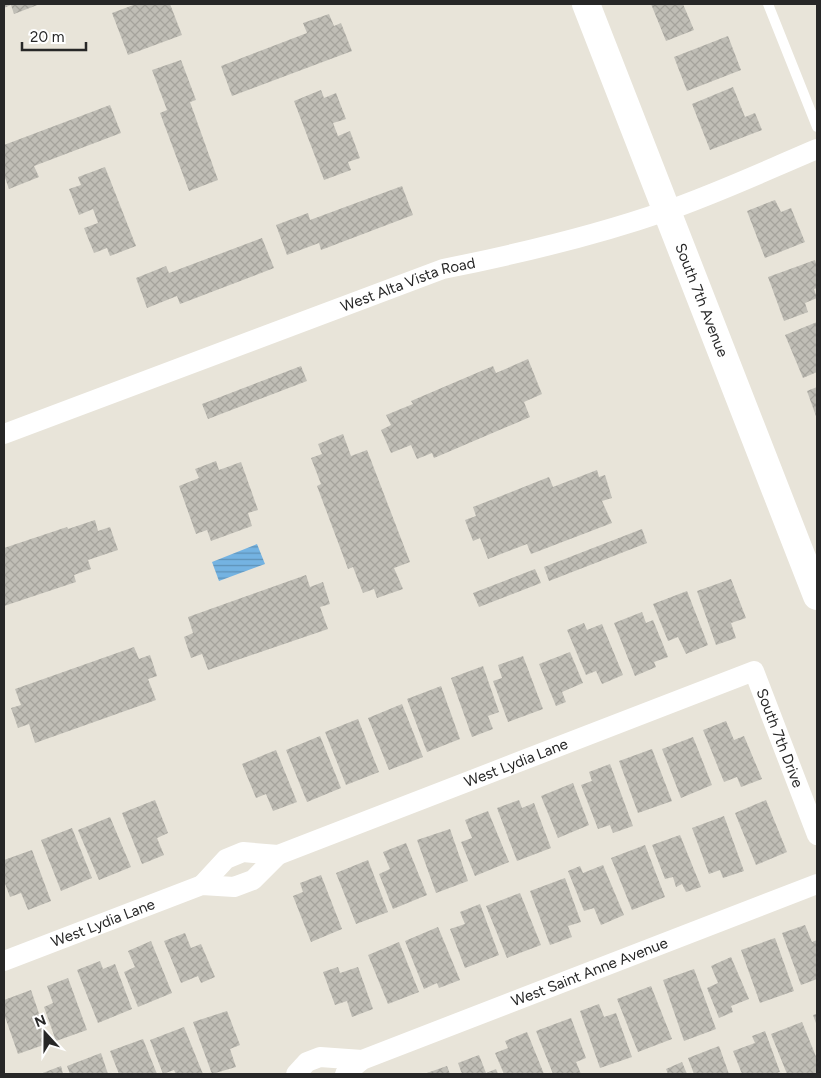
<svg xmlns="http://www.w3.org/2000/svg" width="821" height="1078" viewBox="0 0 821 1078" font-family="Figtree,sans-serif">
	<defs>
		<pattern id="water-rules" width="6" height="5" patternUnits="userSpaceOnUse" patternTransform="scale(1.25)"><rect width="6" height="5" fill="#74b3e2"/><path d="M0 2.5h6" fill="none" stroke="#5f92b7"/></pattern>
		<pattern id="building-cross-hatch" width="8" height="8" patternUnits="userSpaceOnUse" patternTransform="scale(1.25)"><rect width="8" height="8" fill="#c0beb6"/><path d="M0 0l8 8M0 8l8-8" fill="none" stroke="#a5a39c"/></pattern>
	</defs>
	<rect width="100%" height="100%" fill="#e8e4d9"/>
	<path fill="url(#water-rules)" d="M257 544 265 564 219 581 212 562Z"/>
	<path fill="url(#building-cross-hatch)" d="M4 4H40L14 14 11 5 4 8Z
		M136 4H170L182 35 128 55 112 13Z
		M651 4H683L694 30 666 41Z
		M329 14 334 26 341 23 352 51 232 96 221 66 307 33 303 23Z
		M728 36 741 70 687 91 674 57Z
		M181 60 196 100 190 102 218 180 189 191 160 113 167 110 152 70Z
		M733 87 745 117 755 113 762 130 710 150 692 104Z
		M321 90 324 98 336 93 346 119 333 123 338 136 350 131 360 158 348 162 351 170 324 180 294 101Z
		M110 105 121 133 34 166 39 177 9 189 4 175V145Z
		M105 167 136 246 110 256 107 248 94 253 84 228 98 223 93 209 79 215 69 189 81 185 78 177Z
		M402 186 413 215 321 250 319 243 287 255 276 225 308 213 310 220Z
		M775 200 781 212 791 208 805 242 765 258 747 211Z
		M262 238 274 268 180 304 177 296 147 308 136 278 166 266 169 273Z
		M815 260 817 266V288L814 289 817 298 805 303 808 312 784 321 768 277Z
		M817 322V372L803 378 785 335Z
		M528 359 542 394 524 402 530 417 434 458 432 453 417 459 411 445 391 453 381 430 391 425 386 415 413 404 411 401 493 366 496 373Z
		M301 366 307 381 208 419 202 404Z
		M817 387V419L807 391Z
		M343 434 351 456 367 450 410 562 394 568 403 589 377 598 374 589 363 593 353 567 348 569 317 486 321 484 311 458 322 454 318 444Z
		M216 461 219 470 241 462 258 510 248 513 252 526 211 541 207 530 196 534 179 486 199 478 195 469Z
		M597 470 599 477 605 475 612 498 602 501 612 523 531 554 527 544 488 559 480 538 473 541 465 520 476 516 473 507 549 477 553 487Z
		M95 520 98 531 110 527 118 550 88 560 91 569 74 575 76 582 4 606V548L67 527 68 529Z
		M642 529 647 543 549 581 544 567Z
		M535 569 541 583 479 607 473 593Z
		M306 575 310 587 323 582 330 604 320 607 328 629 208 670 202 654 191 658 184 637 193 633 188 617Z
		M731 579 746 618 731 623 736 638 716 645 697 591Z
		M687 591 708 645 686 654 678 637 668 641 653 604Z
		M642 612 646 623 653 620 668 657 654 662 656 667 635 676 614 623Z
		M584 623 587 630 602 624 623 675 602 684 596 671 586 675 567 630Z
		M134 647 139 659 150 655 157 676 148 679 156 700 35 743 29 724 18 728 11 708 21 705 15 689Z
		M570 652 583 683 562 692 566 702 556 706 539 664Z
		M523 656 543 709 508 722 493 681 502 678 498 665Z
		M483 666 499 712 488 716 493 729 472 737 451 678Z
		M441 686 460 739 427 752 407 699Z
		M402 704 423 757 389 770 368 718Z
		M358 719 379 772 346 785 325 732Z
		M726 721 734 740 744 736 762 779 741 787 737 777 724 782 703 730Z
		M320 736 341 788 307 802 286 750Z
		M693 737 712 785 681 798 662 749Z
		M652 749 672 801 638 813 619 761Z
		M276 750 297 802 273 811 266 794 256 798 242 764Z
		M610 764 633 826 613 833 610 825 598 829 581 785 592 781 589 772Z
		M573 783 589 825 558 838 541 796Z
		M155 800 168 833 157 838 164 855 142 864 122 813Z
		M519 800 522 808 534 803 551 848 517 861 497 808Z
		M766 800 787 852 756 865 735 813Z
		M488 811 509 862 475 876 461 842 472 838 465 820Z
		M724 816 744 871 723 878 720 870 709 874 692 828Z
		M110 817 131 867 99 880 78 830Z
		M72 828 92 878 61 891 41 840Z
		M450 829 468 881 436 893 417 840Z
		M680 835 701 887 686 892 682 884 676 887 673 877 665 879 652 845Z
		M406 843 427 895 393 909 379 874 390 869 383 852Z
		M645 845 665 897 632 910 611 858Z
		M32 850 51 901 28 910 21 893 10 897 4 881V860Z
		M368 860 388 912 356 924 336 873Z
		M603 865 624 915 601 925 594 908 584 911 568 871 580 866 583 873Z
		M321 875 342 929 311 942 293 896 303 892 300 883Z
		M565 878 581 922 568 926 572 937 550 945 530 891Z
		M520 893 541 945 507 958 486 906Z
		M480 904 499 955 465 968 450 929 465 924 460 912Z
		M805 925 812 942 817 940V979L801 985 782 933Z
		M438 927 460 980 439 988 437 983 424 989 405 941Z
		M185 933 191 948 201 944 215 977 201 983 198 976 181 983 164 941Z
		M775 938 794 991 760 1003 741 950Z
		M151 941 172 993 138 1007 124 972 135 967 128 951Z
		M399 942 419 992 388 1004 368 955Z
		M731 957 749 999 731 1006 733 1012 719 1018 707 988 718 983 711 966Z
		M100 961 103 969 115 964 132 1009 98 1023 77 970Z
		M338 967 340 973 358 967 373 1009 352 1017 347 1001 335 1005 323 972Z
		M694 969 716 1029 684 1041 663 980Z
		M68 978 87 1030 56 1041 44 1007 53 1003 47 986Z
		M651 986 672 1039 638 1052 617 999Z
		M31 990 49 1043 18 1054 4 1014V1000Z
		M599 1004 604 1017 616 1013 632 1057 600 1068 580 1011Z
		M227 1011 240 1045 230 1049 236 1067 212 1074 193 1022Z
		M817 1014V1026L813 1015Z
		M571 1018 586 1058 576 1062 581 1074H553L536 1031Z
		M802 1022 817 1059V1074H787L771 1034Z
		M184 1027 203 1074H176L174 1070 163 1074 150 1040Z
		M765 1031 780 1072 774 1074H742L733 1051 755 1043 752 1036Z
		M527 1032 544 1074H504L495 1053 508 1048 505 1041Z
		M143 1039 157 1074H119L110 1051Z
		M719 1046 729 1074H694L688 1058Z
		M101 1053 108 1074H70L67 1066Z
		M479 1055 486 1073 496 1069 498 1074H462L458 1063Z
		M682 1062 687 1074H668L666 1069Z
		M61 1066 63 1074H40Z
		M447 1066 450 1074H424Z"/>
	<g fill="none" stroke-linecap="round" stroke-linejoin="round">
		<path stroke="#fff" stroke-width="10" d="M768 4 817 127"/>
		<g stroke="#fff" stroke-width="20">
			<path id="s1" d="M4 434 443 269C518 254 594 236 666 211 718 193 767 170 817 149"/>
			<path d="M202 885 226 859 243 852 278 855"/>
			<path id="s2" d="M4 961 202 885 234 887 253 880 278 855 754 671 817 835"/>
			<path d="M296 1074 307 1062 320 1057 362 1060"/>
			<path id="s3" d="M345 1074 362 1060 817 884"/>
		</g>
		<path stroke="#fff" stroke-width="28" id="s4" d="M586 4 817 596"/>
	</g>
	<g text-anchor="middle" stroke-width="4.5" stroke-linejoin="round" paint-order="stroke">
		<g font-size="15" fill="#272727" stroke="#fff">
			<text dy="5" stroke="none"><textPath href="#s1" startOffset="431">West Alta Vista Road</textPath></text>
			<text dy="5" stroke="none"><textPath href="#s4" startOffset="318">South 7th Avenue</textPath></text>
			<text dy="5" stroke="none"><textPath href="#s2" startOffset="882">South 7th Drive</textPath></text>
			<text dy="5" stroke="none"><textPath href="#s2" startOffset="555">West Lydia Lane</textPath></text>
			<text dy="5" stroke="none"><textPath href="#s2" startOffset="106">West Lydia Lane</textPath></text>
			<text dy="5" stroke="none"><textPath href="#s3" startOffset="266">West Saint Anne Avenue</textPath></text>
		</g>
	</g>
	<rect width="821" height="1078" fill="none" stroke="#272727" stroke-width="10"/>
	<g transform="translate(45 1033) rotate(339)" stroke="#ffffff" stroke-width="4" paint-order="stroke">
	<path d="M0-4L9 19L0 12L-9 19Z" fill="#272727"/>
	<text y="-8" font-size="14" font-weight="bold" text-anchor="middle" fill="#272727">N</text>
	</g>
	<path d="M22 42v8h64v-8" fill="none" stroke="#272727" stroke-width="2.5"/>
	<text x="30" y="42" font-size="15" fill="#272727" stroke="#ffffff" stroke-width="4" paint-order="stroke">20 m</text>
</svg>
